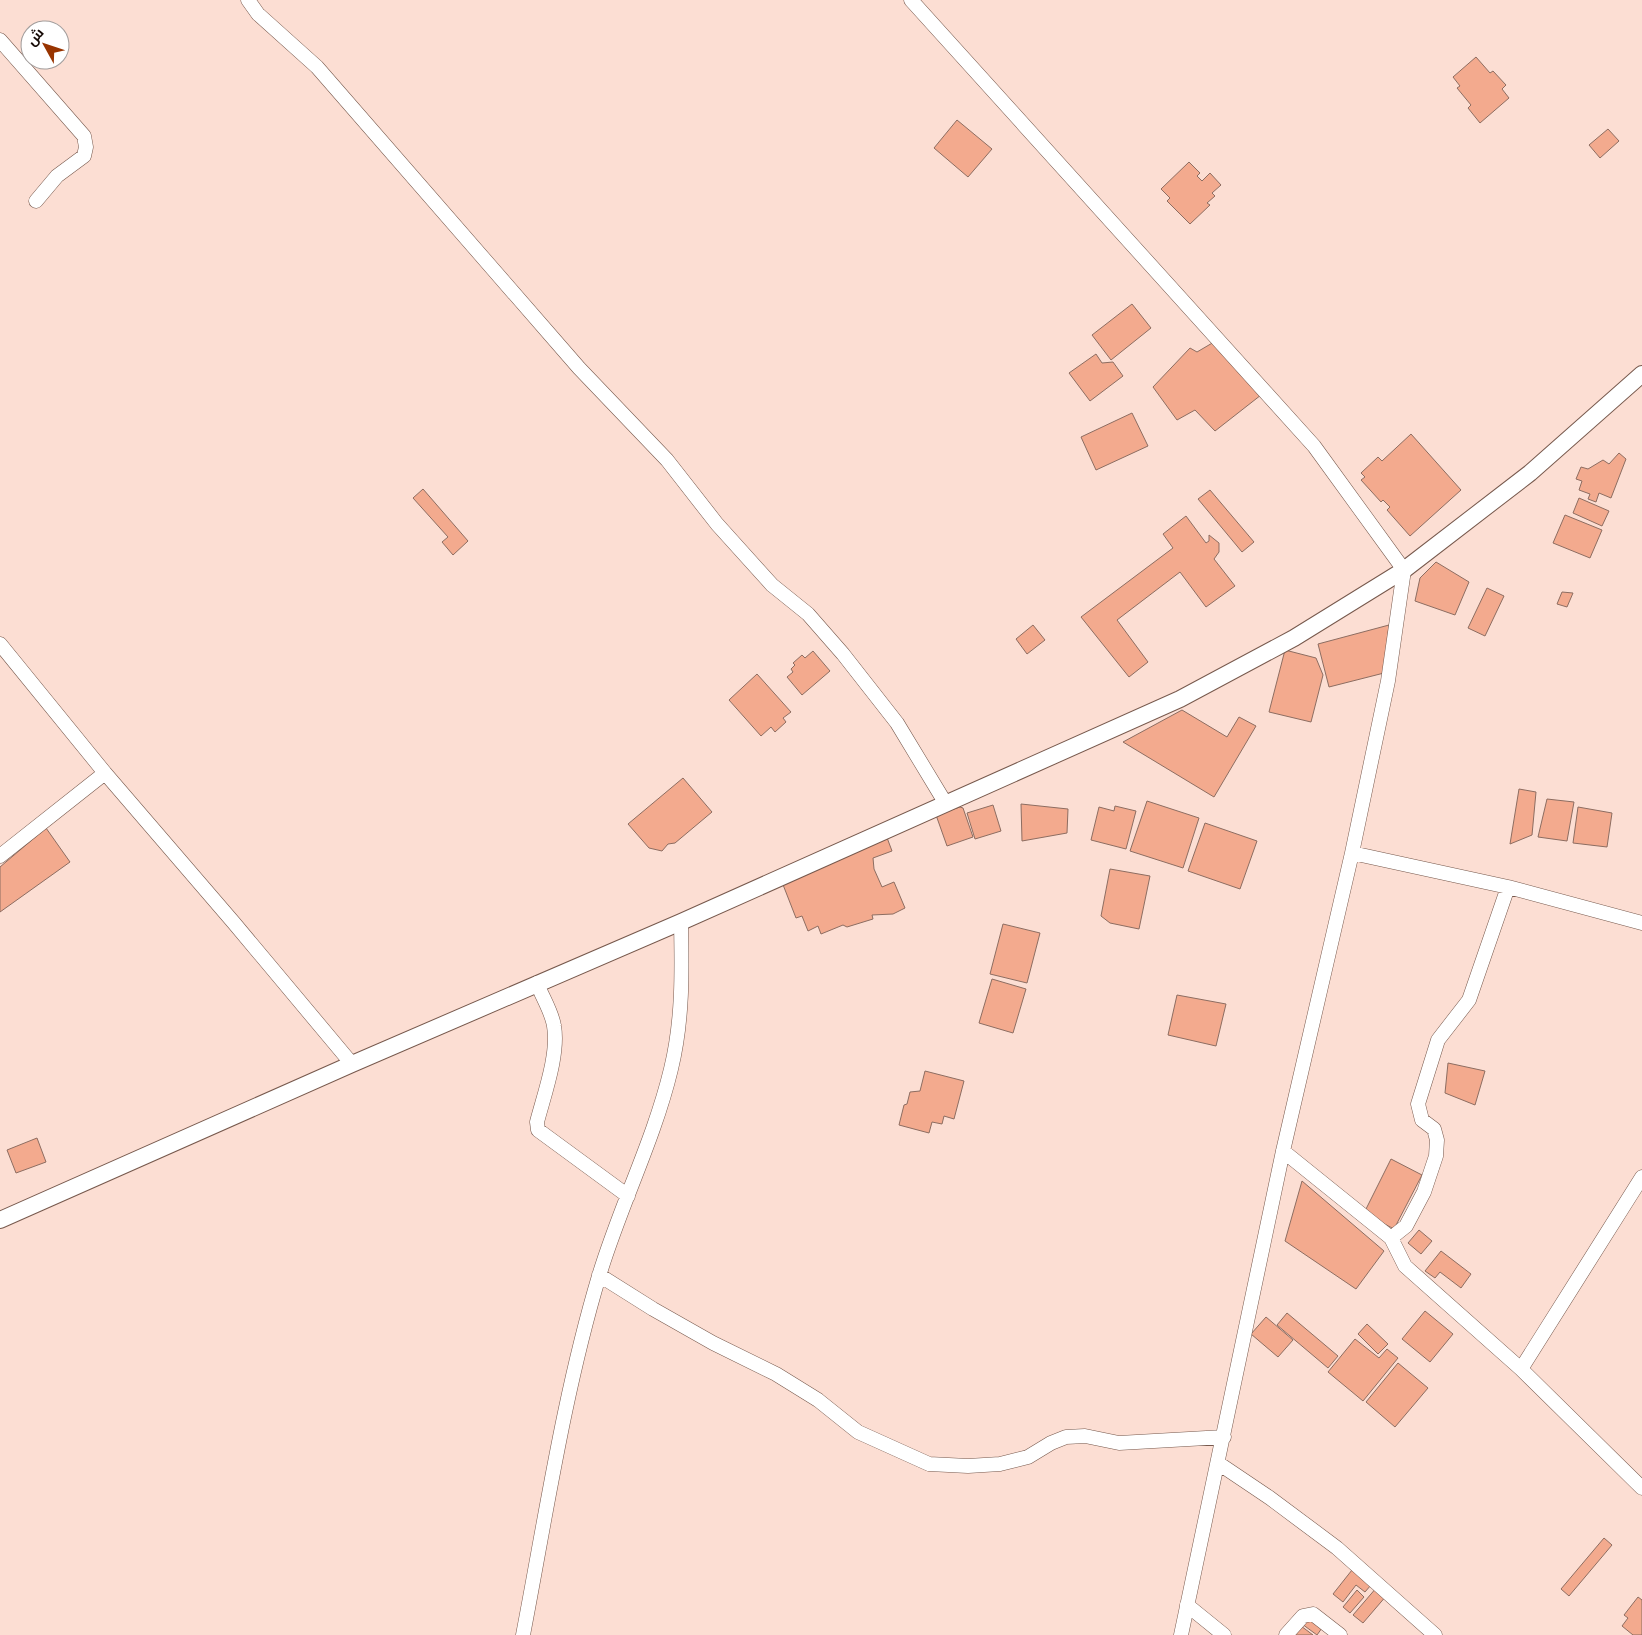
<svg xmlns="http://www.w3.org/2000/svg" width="1642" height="1635" viewBox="0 0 1642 1635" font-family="'Asap Condensed',Cairo,sans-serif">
	<rect width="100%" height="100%" fill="#fcded3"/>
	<path fill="#f3aa8e" stroke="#8d6d61" d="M1476 57 1490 73 1493 71 1506 85 1502 89 1509 98 1480 123 1468 108 1471 105 1457 88 1460 86 1453 77Z
		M957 120 992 149 968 177 934 148Z
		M1608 129 1619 141 1600 158 1589 145Z
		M1189 162 1200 173 1197 176 1202 181 1210 173 1221 185 1212 193 1215 196 1207 203 1210 205 1190 224 1167 201 1170 198 1161 189Z
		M1132 304 1151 328 1111 360 1092 335Z
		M1214 342 1261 395 1215 431 1195 410 1177 420 1153 387 1190 348 1197 352Z
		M1096 354 1102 363 1113 362 1123 376 1090 401 1069 373Z
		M1132 413 1148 446 1096 470 1081 437Z
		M1411 434 1461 490 1410 536 1387 510 1390 507 1383 500 1381 502 1361 480 1365 477 1361 473 1378 457 1382 461Z
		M1619 453 1626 459 1611 498 1599 493 1596 502 1588 499 1590 494 1579 490 1582 481 1576 479 1581 467 1588 469 1603 460 1609 464Z
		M423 489 468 541 453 555 442 542 448 537 413 498Z
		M1210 490 1254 542 1242 552 1198 499Z
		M1579 498 1609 511 1602 526 1573 513Z
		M1565 515 1602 530 1590 558 1553 543Z
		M1186 516 1206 543 1209 541V535L1219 543V552L1214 559 1235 586 1206 607 1180 572 1117 620 1148 662 1129 677 1081 617 1173 548 1163 534Z
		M1436 562 1469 582 1455 615 1415 601 1420 578Z
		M1487 588 1504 596 1485 636 1468 628Z
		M1562 592 1573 593 1567 607 1557 604Z
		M1033 625 1045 640 1027 654 1016 639Z
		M1389 625 1384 673 1329 687 1318 644Z
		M1285 650 1316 658 1323 675 1311 722 1269 712Z
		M813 651 830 671 802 695 787 677 793 672 791 669 795 665 793 663 802 655 805 658Z
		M757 674 791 712 783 718 786 722 775 732 771 727 761 736 729 700Z
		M1182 710 1227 737 1239 717 1256 726 1214 797 1123 742Z
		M683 778 712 812 675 843 668 844 662 851 649 848 628 824Z
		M1519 789 1536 792 1532 835 1510 844Z
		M1547 799 1574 802 1567 841 1538 837Z
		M1147 801 1199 818 1183 868 1130 851Z
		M1021 804 1068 809 1067 833 1022 841Z
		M993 805 1001 831 975 839 967 813Z
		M1115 806 1136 811 1126 849 1091 840 1099 807 1114 811Z
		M960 807 963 808 973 837 947 846 936 815Z
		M1578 807 1612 813 1607 847 1573 843Z
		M1205 823 1257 841 1240 889 1188 871Z
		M46 828 70 862 0 912V867Z
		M886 835 892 851 873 858 874 869 882 887 894 882 905 908 893 914 872 915 873 919 847 927 843 925 821 934 818 926 808 931 802 916 796 918 780 877Z
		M1110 869 1150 876 1139 929 1110 923 1101 916Z
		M1003 924 1040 933 1027 983 990 974Z
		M992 979 1026 989 1013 1033 979 1023Z
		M1177 995 1226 1004 1216 1046 1168 1035Z
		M1448 1063 1485 1071 1475 1105 1445 1093Z
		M925 1071 964 1081 954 1119 944 1116 942 1124 932 1122 929 1133 899 1125 904 1105 907 1104 910 1092 920 1091Z
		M37 1138 46 1162 16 1173 7 1150Z
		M1391 1159 1422 1175 1394 1229 1364 1213Z
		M1302 1181 1384 1251 1356 1289 1285 1241Z
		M1419 1230 1432 1241 1421 1254 1408 1243Z
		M1441 1251 1471 1274 1461 1288 1440 1272 1435 1278 1425 1271Z
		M1425 1311 1453 1334 1430 1362 1402 1339Z
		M1287 1313 1338 1356 1328 1368 1277 1325Z
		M1266 1317 1293 1340 1278 1357 1251 1334Z
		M1367 1324 1388 1344 1378 1354 1358 1334Z
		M1355 1339 1379 1358 1387 1349 1398 1358 1363 1401 1328 1372Z
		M1398 1363 1428 1388 1395 1427 1366 1402Z
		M1604 1538 1612 1545 1569 1596 1561 1589Z
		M1352 1570 1371 1585 1365 1592 1356 1585 1343 1602 1333 1594Z
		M1377 1587 1387 1595 1363 1623 1353 1615Z
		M1357 1590 1364 1597 1350 1613 1343 1607Z
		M1638 1597 1642 1600V1635H1633L1622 1626 1628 1618 1624 1615Z
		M1309 1617 1322 1628 1317 1635 1302 1624Z
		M1301 1626 1313 1635H1294Z"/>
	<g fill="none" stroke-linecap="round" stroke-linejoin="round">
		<defs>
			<path id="minor" d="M248 0 258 14 317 67 579 368 667 460 717 524 772 585 808 614 843 654 897 723 946 804
				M911 0 1314 446 1404 570 1388 681 1352 853 1283 1151 1181 1635
				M0 40 84 136 86 147 84 156 57 176 36 201
				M0 644 105 773 234 923 352 1064
				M1352 853 1508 887 1642 923
				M0 856 105 773
				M537 983C542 997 552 1012 554 1026 559 1054 544 1095 537 1122L538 1130 628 1196
				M1283 1151 1391 1238 1405 1266 1521 1369 1642 1488
				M1391 1238 1406 1226 1424 1192 1436 1156 1437 1140 1434 1129 1422 1120 1418 1104 1438 1040 1469 1000 1508 887
				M599 1275 653 1309 713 1343 776 1374 818 1400 858 1432 929 1464 968 1466 1000 1464 1028 1457 1051 1443 1066 1437 1085 1436 1119 1443 1224 1437
				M1521 1369 1642 1177
				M1218 1463 1270 1498 1337 1548 1435 1635
				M1187 1605 1224 1635
				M523 1635C546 1515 564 1393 599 1276 620 1206 654 1140 671 1069 683 1020 682 971 681 922
				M1286 1635 1303 1616 1313 1614 1340 1635"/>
			<path id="tertiary" d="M0 1220 352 1064 681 922 1180 699 1294 638 1404 570 1530 473 1642 374"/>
		</defs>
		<use href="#minor" stroke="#77594d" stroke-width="15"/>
		<use href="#tertiary" stroke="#77594d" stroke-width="18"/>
		<use href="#minor" stroke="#fff" stroke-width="14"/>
		<use href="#tertiary" stroke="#fff" stroke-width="16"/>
	</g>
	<g transform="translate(45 45) rotate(310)"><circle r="24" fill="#ffffff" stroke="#a29d9c"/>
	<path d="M0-4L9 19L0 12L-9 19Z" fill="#983400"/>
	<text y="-8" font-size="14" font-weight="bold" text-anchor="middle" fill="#170b07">ش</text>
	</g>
</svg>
